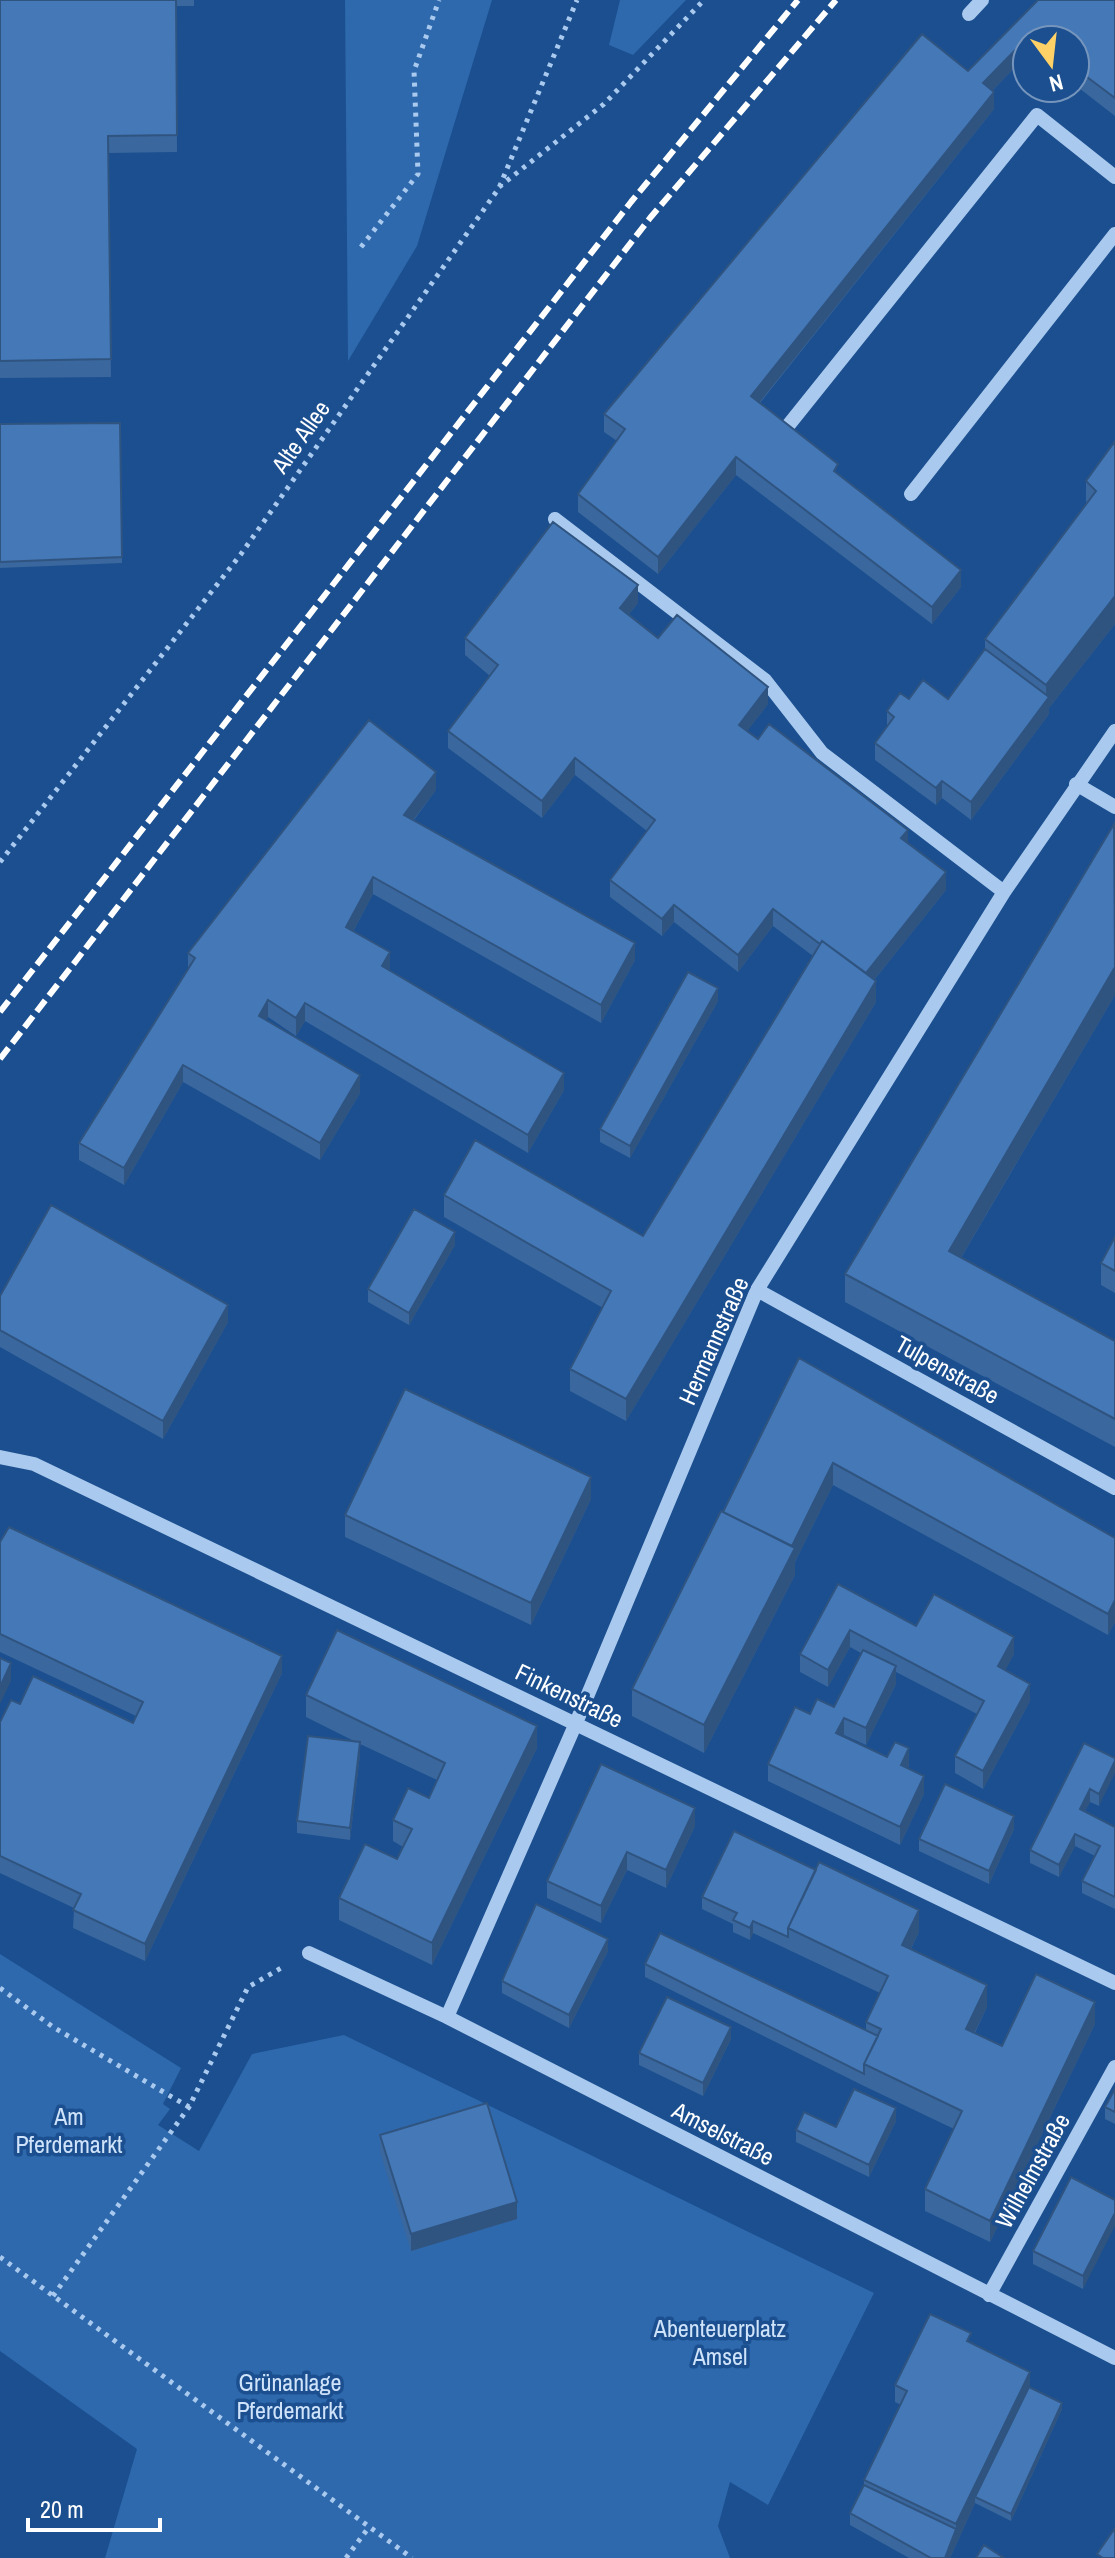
<svg xmlns="http://www.w3.org/2000/svg" width="1115" height="2558" viewBox="0 0 1115 2558" font-family="'Archivo Narrow',sans-serif">
	<rect width="100%" height="100%" fill="#1b4f8f"/>
	<path fill="#2e69ad" d="M345 0H492L417 246 348 361Z
		M620 0H686L633 55 609 45Z
		M0 1954 181 2068 163 2104 170 2109 158 2125 199 2151 252 2054 344 2035 874 2293 768 2505 730 2482 718 2526 730 2558H105L137 2449 0 2351Z"/>
	<g fill="none" stroke-linecap="round" stroke-linejoin="round">
		<path stroke="#a9c9ee" stroke-width="5" stroke-dasharray="4 6" stroke-linecap="butt" d="M499 187 604 104 704 0
			M361 247 418 174 414 71 439 0
			M0 862 241 554 499 188 577 0
			M0 1988 53 2027 189 2107
			M0 2257 412 2558
			M53 2296 189 2107 248 1987 283 1967
			M346 2558 369 2527"/>
		<path stroke="#a9c9ee" stroke-width="14" d="M969 14 982 0
			M787 427 1037 115 1115 177
			M911 494 1115 234
			M555 519 765 680 822 753 1004 892
			M1076 784 1115 807
			M757 1290 1115 1488
			M0 1457 34 1464 1115 1983
			M309 1953 447 2017 1115 2358
			M447 2017 576 1723 757 1290 1004 892 1115 731
			M989 2295 1115 2067"/>
		<path stroke="#fff" stroke-width="6" stroke-dasharray="14 6" stroke-linecap="butt" d="M0 1012 631 202 798 0
			M0 1059 650 218 836 0"/>
	</g>
	<path fill="#3a679d" d="M0 0H194V6H176L177 152 108 153 111 377 0 378Z
		M1038 0H1115V116L1075 85V40H1027V55L992 91 994 109 760 403 961 587 932 624 736 475 658 574 578 512V494L617 441 604 432V414L968 71Z
		M120 423 122 563 0 568V424Z
		M1115 441V624L1049 708V714L971 820 942 798 936 805 875 760V743L887 727V711L909 699H948L985 649V639L1086 505V481Z
		M638 603 629 614 658 638 768 704 747 731 908 844 946 890 875 979 876 1002 626 1421 570 1391V1369L603 1308 444 1217V1195L643 1236 813 956 773 926 738 972 674 922 662 936 610 897V880L647 831 575 775 542 818 448 748V731L490 676 465 655V638Z
		M436 790 414 820 635 960 601 1023 373 894 353 932 390 971 564 1090 528 1153 305 1021 296 1036 268 1017 266 1020 360 1093 320 1160 183 1082 124 1185 79 1160V1143L188 970V953Z
		M1115 995 961 1258 1115 1341V1447L845 1302V1274Z
		M718 1001 630 1158 600 1142V1129Z
		M1115 1237V1293L1101 1285V1263Z
		M455 1245 409 1325 368 1302V1289Z
		M0 1296 228 1322 163 1439 0 1347Z
		M799 1358 1115 1538V1622L1108 1635 833 1485 795 1562V1575L704 1753 632 1716V1689L723 1512Z
		M591 1499 531 1625 345 1537V1515Z
		M0 1542 282 1673 145 1961 73 1928 74 1908 0 1873V1722L20 1704 133 1723 136 1716 0 1652Z
		M838 1584 916 1626 1014 1654 1005 1670 1030 1701 983 1789 955 1773V1756L977 1714 896 1672V1684L866 1745 844 1735V1736L887 1757 909 1766 908 1768 924 1794 900 1845 768 1781V1764L810 1714 834 1707 861 1653 850 1647 828 1687 800 1672V1654Z
		M306 1695 537 1748 432 1965 339 1920V1898L397 1859 403 1847 393 1841V1820L429 1798 437 1780 360 1744V1754L350 1840 297 1833V1821L356 1742 306 1717Z
		M1115 1758 1099 1806 1090 1802 1085 1811 1115 1827V1909L1082 1893V1881L1095 1856 1075 1846 1059 1877 1030 1863V1850Z
		M695 1826 666 1888 627 1870 601 1923 547 1898V1881Z
		M1014 1829 989 1884 919 1851V1839Z
		M702 1897 919 1932 911 1949 987 2007 975 2033 1002 2046 1095 2024 990 2242 925 2211V2189L954 2129 864 2086 645 1977V1964L866 2031V2022L880 1993 753 1933 750 1940 733 1932V1924L702 1909Z
		M608 1951 569 2028 502 1993V1981Z
		M731 2039 703 2096 639 2065V2053Z
		M1115 2089V2124L1105 2119V2107Z
		M896 2121 869 2177 796 2142V2130Z
		M380 2135 517 2219 411 2251 380 2152Z
		M1115 2200 1083 2289 1033 2264V2251Z
		M971 2343 1030 2388 1062 2409 1011 2521 975 2503 950 2558H909L850 2525V2513L864 2485V2480L901 2405 895 2402V2385Z"/>
	<path fill="#305480" d="M1031 34V40H1027V55L983 100V83Z
		M994 92V109L751 413V396Z
		M736 457V475L658 574V557Z
		M961 570V587L932 624V607Z
		M638 585V603L620 625V608Z
		M1115 596V624L1049 708V714L971 820V802L1046 701V685Z
		M768 687V704L739 742V725Z
		M575 758V775L542 818V801Z
		M436 772V790L404 832V815Z
		M942 781V798L936 805V788Z
		M908 830V848L901 838Z
		M946 872V890L863 994V976Z
		M373 877V894L346 945V927Z
		M674 905V922L662 936V919Z
		M773 909V926L738 972V955Z
		M635 943V960L601 1023V1005Z
		M390 952V970L382 984V966Z
		M1115 967V995L949 1278V1251Z
		M876 981V1002L626 1421V1399Z
		M718 988V1001L630 1158V1146Z
		M268 1000V1017L259 1033V1016Z
		M305 1003V1021L296 1036V1018Z
		M183 1065V1082L124 1185V1168Z
		M564 1073V1090L528 1153V1135Z
		M360 1075V1093L320 1160V1143Z
		M455 1232V1245L409 1325V1313Z
		M228 1305V1322L163 1439V1421Z
		M833 1463V1485L795 1562V1575L704 1753V1725Z
		M591 1477V1499L531 1625V1603Z
		M1115 1600V1622L1108 1635V1614Z
		M850 1630V1647L828 1687V1670Z
		M1014 1637V1654L998 1684V1666Z
		M282 1656V1673L145 1961V1944Z
		M11 1663V1681L0 1704V1687Z
		M896 1666V1684L866 1745V1728Z
		M1030 1684V1701L983 1789V1771Z
		M844 1718V1735L836 1750V1733Z
		M537 1726V1748L432 1965V1943Z
		M360 1742V1754L350 1840V1828Z
		M909 1748V1766L901 1783V1765Z
		M1115 1761V1773L1099 1806V1794Z
		M924 1776V1794L900 1845V1827Z
		M1090 1789V1802L1080 1821V1809Z
		M695 1808V1826L666 1888V1870Z
		M1014 1816V1829L989 1884V1871Z
		M1075 1834V1846L1059 1877V1865Z
		M627 1852V1870L601 1923V1906Z
		M919 1910V1932L902 1967V1945Z
		M753 1921V1933L750 1940V1928Z
		M608 1939V1951L569 2028V2015Z
		M987 1985V2007L966 2050V2029Z
		M1095 2002V2024L990 2242V2221Z
		M731 2027V2039L703 2096V2083Z
		M896 2108V2121L869 2177V2165Z
		M517 2202V2219L411 2251V2234Z
		M1115 2213V2226L1083 2289V2276Z
		M1030 2372V2389L975 2497V2503L950 2558H945L956 2529V2524Z
		M1062 2403V2409L1011 2521V2514Z"/>
	<path fill="#4478b7" stroke="#305480" stroke-width="2" d="M0 0H176L177 135 108 136 111 359 0 361Z
		M1038 0H1115V98L1075 68V40H1039L1031 34 983 83 994 92 751 396 838 464 834 471 961 570 932 607 736 457 658 557 578 494 625 429 604 414 922 34 968 71Z
		M120 423 122 557 0 562V424Z
		M1115 441V596L1046 685 985 639 1096 491 1086 481Z
		M553 522 638 585 620 608 658 638 677 615 768 687 739 725 758 739 769 724 908 830 901 838 946 872 866 973 822 941 820 944 773 909 738 955 674 905 662 919 610 880 655 820 575 758 542 801 448 731 498 665 465 638Z
		M985 649 1049 697 971 802 942 781 936 788 875 743 894 717 887 711 900 693 909 699 923 680 948 699Z
		M369 720 436 772 404 815 635 943 601 1005 373 877 346 927 390 952 382 966 564 1073 528 1135 305 1003 296 1018 268 1000 259 1016 360 1075 320 1143 183 1065 124 1168 79 1143 195 958 188 953Z
		M1114 824 1115 967 949 1251 1115 1341V1419L845 1274Z
		M822 941 876 981 626 1399 570 1369 611 1291 444 1195 475 1140 643 1236Z
		M688 972 718 988 630 1146 600 1129Z
		M51 1205 228 1305 163 1421 0 1330V1296Z
		M414 1209 455 1232 409 1313 368 1289Z
		M1115 1237V1271L1101 1263Z
		M799 1358 1115 1538V1600L1108 1614 833 1463 792 1546 723 1512Z
		M405 1389 591 1477 531 1603 345 1515Z
		M721 1511 795 1548 704 1725 632 1689Z
		M9 1527 282 1656 145 1944 73 1910 81 1894 0 1856V1722L11 1700 20 1704 33 1676 133 1723 143 1702 0 1634V1542Z
		M838 1584 916 1626 934 1594 1014 1637 998 1666 1030 1684 983 1771 955 1756 984 1701 850 1630 828 1670 800 1654Z
		M337 1630 537 1726 432 1943 339 1898 365 1844 397 1859 412 1829 393 1820 408 1788 429 1798 445 1763 306 1695Z
		M863 1650 896 1666 866 1728 844 1718 836 1733 887 1757 895 1742 909 1748 901 1765 924 1776 900 1827 768 1764 795 1707 810 1714 817 1699 834 1707Z
		M0 1658 11 1663 0 1687Z
		M308 1736 360 1742 350 1828 297 1821Z
		M1084 1743 1115 1758V1761L1099 1794 1090 1789 1080 1809 1115 1827V1897L1082 1881 1100 1846 1075 1834 1059 1865 1030 1850Z
		M601 1764 695 1808 666 1870 627 1852 601 1906 547 1881Z
		M945 1784 1014 1816 989 1871 919 1839Z
		M734 1831 816 1870 788 1928V1937L753 1921 750 1928 733 1920 737 1913 702 1897Z
		M819 1862 919 1910 902 1945 987 1985 966 2029 1002 2046 1036 1974 1095 2002 990 2221 925 2189 962 2111 864 2064 881 2029 866 2022 888 1976 788 1928Z
		M536 1904 608 1939 569 2015 502 1981Z
		M660 1933 878 2036 864 2064V2074L645 1964Z
		M667 1997 731 2027 703 2083 639 2053Z
		M854 2089 896 2108 869 2165 796 2130 804 2112 836 2127Z
		M1115 2089V2112L1105 2107Z
		M487 2103 517 2202 411 2234 380 2135Z
		M1071 2177 1115 2200V2213L1083 2276 1033 2251Z
		M930 2314 971 2333 967 2341 1030 2372 956 2524 864 2480 907 2391 895 2385Z
		M1029 2387 1062 2403 1011 2514 975 2497Z
		M864 2485 956 2529 945 2558H931L850 2513Z
		M1115 2528V2558H1103L1097 2554Z
		M984 2545 1004 2558H976Z"/>
	<g text-anchor="middle" stroke-width="7" stroke-linejoin="round" paint-order="stroke">
		<g font-size="24" fill="#fff" stroke="#1b4f8f">
			<text transform="translate(301 437) rotate(-55)" y="8">Alte Allee</text>
			<text transform="translate(714 1341) rotate(-66)" y="8">Hermannstraße</text>
			<text transform="translate(947 1370) rotate(29)" y="8">Tulpenstraße</text>
			<text transform="translate(569 1696) rotate(26)" y="8">Finkenstraße</text>
			<text transform="translate(723 2134) rotate(27)" y="8">Amselstraße</text>
			<text transform="translate(1033 2171) rotate(-61)" y="8">Wilhelmstraße</text>
		</g>
		<g font-size="24" fill="#cfe3fa" stroke="#1b4f8f">
			<text x="69" y="2125">Am<tspan x="69" dy="28">Pferdemarkt</tspan></text>
			<text x="720" y="2337">Abenteuerplatz<tspan x="720" dy="28">Amsel</tspan></text>
			<text x="290" y="2391">Grünanlage<tspan x="290" dy="28">Pferdemarkt</tspan></text>
		</g>
	</g>
	<g transform="translate(1051 64) rotate(165)"><circle r="38" fill="#1b4f8f" stroke="#7695bc" stroke-width="2"/>
	<path d="M0-6L14 30L0 20L-14 30Z" fill="#ffd166"/>
	<text y="-12" font-size="22" font-weight="bold" text-anchor="middle" fill="#ffffff">N</text>
	</g>
	<path d="M28 2518v12h132v-12" fill="none" stroke="#ffffff" stroke-width="4"/>
	<text x="40" y="2518" font-size="24" fill="#ffffff" stroke="#1b4f8f" stroke-width="6" paint-order="stroke">20 m</text>
</svg>
